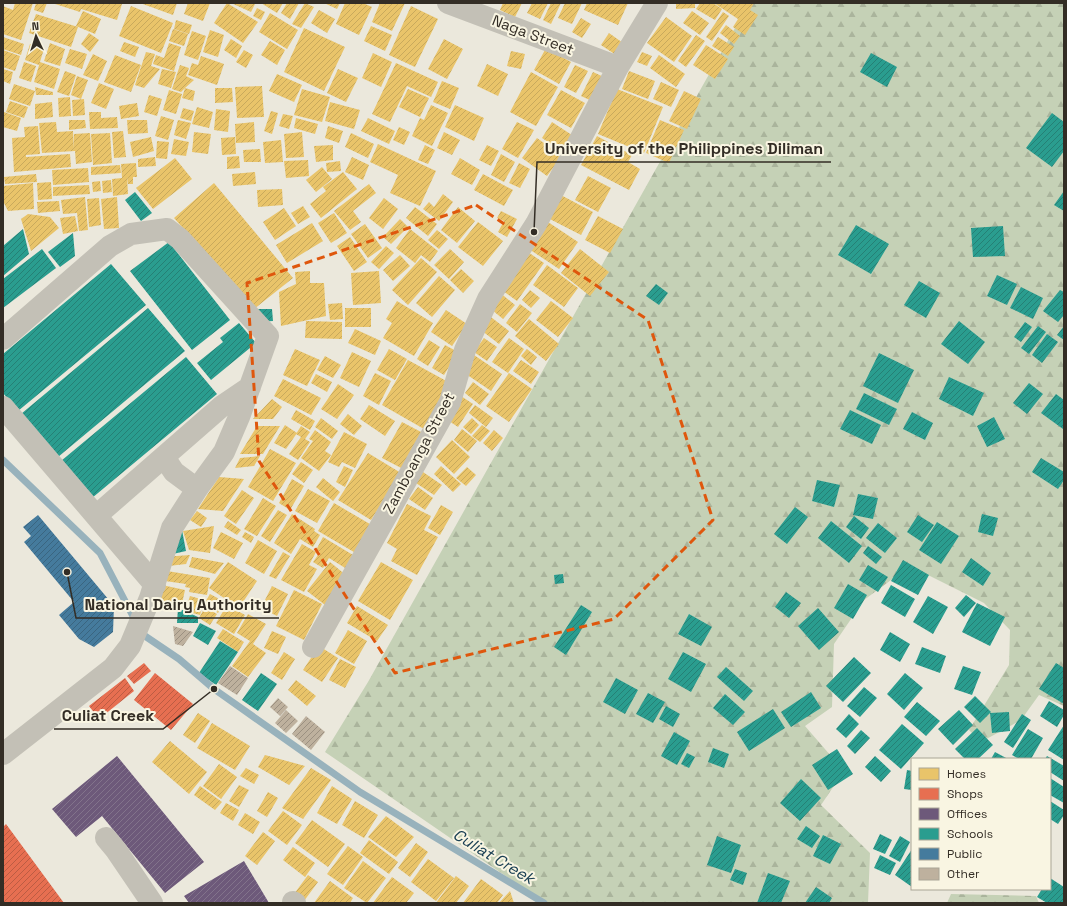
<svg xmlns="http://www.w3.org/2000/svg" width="1067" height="906" viewBox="0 0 1067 906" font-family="'Space Grotesk',sans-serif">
	<defs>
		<pattern id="forest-firs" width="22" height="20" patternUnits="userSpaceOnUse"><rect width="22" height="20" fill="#c5d1b6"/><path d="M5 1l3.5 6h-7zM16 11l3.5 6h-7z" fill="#aab49c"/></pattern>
		<pattern id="homes-hatch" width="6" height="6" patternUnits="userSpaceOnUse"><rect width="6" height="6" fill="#e9c46a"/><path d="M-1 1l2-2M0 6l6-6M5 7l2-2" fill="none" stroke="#c8a95c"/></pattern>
		<pattern id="shops-hatch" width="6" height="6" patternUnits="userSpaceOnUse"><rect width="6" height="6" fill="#e76f51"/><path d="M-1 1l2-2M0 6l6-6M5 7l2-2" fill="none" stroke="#bc5c43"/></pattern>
		<pattern id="offices-hatch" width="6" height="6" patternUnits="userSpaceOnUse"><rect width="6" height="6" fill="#6d597a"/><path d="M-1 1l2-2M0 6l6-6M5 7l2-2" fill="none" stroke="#82738b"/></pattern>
		<pattern id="schools-hatch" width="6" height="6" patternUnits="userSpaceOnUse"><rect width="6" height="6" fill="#2a9d8f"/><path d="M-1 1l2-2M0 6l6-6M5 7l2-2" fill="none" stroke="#258075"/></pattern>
		<pattern id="public-hatch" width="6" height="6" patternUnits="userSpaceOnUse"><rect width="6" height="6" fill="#457b9d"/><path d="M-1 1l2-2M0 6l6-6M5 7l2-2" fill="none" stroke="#3a6580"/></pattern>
		<pattern id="building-hatch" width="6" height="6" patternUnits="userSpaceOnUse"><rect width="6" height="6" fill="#beb19e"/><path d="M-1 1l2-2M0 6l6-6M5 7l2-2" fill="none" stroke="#9b9081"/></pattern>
	</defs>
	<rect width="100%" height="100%" fill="#ebe8dc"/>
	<path fill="url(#forest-firs)" d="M749 3H1064V706L1039 695 1021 720 981 742 969 730 1009 665 1010 630 984 603 910 566 864 600 834 644 832 707 805 726 844 771 821 805 870 853 868 903H545L325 752 368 682Z
		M951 894 1036 896 1039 903H947Z"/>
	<path fill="url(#homes-hatch)" d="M15 3H33L21 40 3 34V6L13 10Z
		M36 3H47L43 13 34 10Z
		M52 3H118L122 4 117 20 81 9 80 12Z
		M140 3H177L173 15Z
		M188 3H210L203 21 184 14Z
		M227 3 258 22 243 43 214 23Z
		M231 3H254L255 4 251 12Z
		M261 3H283L277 13Z
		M287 3H299L290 19 281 13Z
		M305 3 314 7 301 28 292 24Z
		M324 3H340L337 9Z
		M345 3H363L372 7 359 35 336 24Z
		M380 3H405L392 31 372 22Z
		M503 3H522L515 17 500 10Z
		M532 3H548L540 19 527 13Z
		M551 3H561L551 24 543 20Z
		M565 3H582L572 24 558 18Z
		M587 3H628L618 25 584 10Z
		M676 3H695V8L676 9Z
		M700 3H713L722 9 715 20 696 9Z
		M714 3H754L750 10 758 15 745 35 733 27 738 19Z
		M131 6 173 23 161 53 119 36Z
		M411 6 438 19 415 67 389 55Z
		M257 8 265 12 261 20 253 16Z
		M319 10 335 19 327 33 311 23Z
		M83 11 101 19 95 34 76 26Z
		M692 11 709 23 700 35 683 23Z
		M723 12 729 16 712 41 706 37Z
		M270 13 298 30 287 49 259 32Z
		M36 14 78 27 71 47 29 33Z
		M666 17 692 36 674 62 647 43Z
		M581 18 591 24 582 38 572 32Z
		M176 20 192 25 189 34 174 29Z
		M726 25 740 36 734 44 720 33Z
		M371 26 392 35 385 51 364 41Z
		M304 28 345 47 324 91 284 72Z
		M173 29 188 34 184 46 169 41Z
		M210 30 224 35 218 57 203 52Z
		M192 31 206 36 198 60 184 55Z
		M89 33 99 40 90 52 81 44Z
		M609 33 623 43 616 55 601 45Z
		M696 35 705 41 686 67 678 61Z
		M3 37 24 44 21 55 3 49Z
		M718 37 734 47 728 56 712 46Z
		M231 39 242 46 236 58 224 50Z
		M444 39 463 49 447 79 428 69Z
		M270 41 285 50 277 65 261 55Z
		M124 42 139 47 135 57 120 51Z
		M50 43 65 49 60 66 44 61Z
		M169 43 181 47 174 71 153 64 156 55 164 58Z
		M30 44 44 49 39 65 25 60Z
		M706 45 728 59 715 79 693 65Z
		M546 48 571 62 559 84 534 70Z
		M70 49 87 54 82 69 65 63Z
		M3 50 20 56 15 71 3 67Z
		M244 50 253 55 246 68 236 62Z
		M511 51 525 54 521 69 507 66Z
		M146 52 155 54 151 66 160 69 144 88 135 85Z
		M642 52 652 56 647 66 637 62Z
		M373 53 392 62 381 87 362 78Z
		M93 54 107 61 98 81 83 75Z
		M115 55 141 65 131 92 104 82Z
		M659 55 685 74 676 87 650 68Z
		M201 56 224 64 217 85 188 75 192 63 198 65Z
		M24 62 36 66 31 82 19 78Z
		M40 62 60 69 54 89 34 82Z
		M396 63 438 82 431 97 407 86 390 122 372 114Z
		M487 64 508 74 498 96 477 86Z
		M180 65 189 68 186 76 194 80 185 88 195 91 193 101 182 98 185 88 181 92 172 89Z
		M575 65 588 71 576 93 564 87Z
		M3 69 13 72 10 84 3 81Z
		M162 69 176 72 171 88 158 84Z
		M338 69 358 78 346 102 327 93Z
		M65 71 76 75 69 96 57 92Z
		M629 71 655 81 648 99 622 89Z
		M531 72 558 87 536 126 510 112Z
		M593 72 606 78 594 102 581 96Z
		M277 74 302 85 294 102 269 91Z
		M77 76 88 80 81 99 71 95Z
		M442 81 459 88 450 109 433 102Z
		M661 82 679 90 671 107 653 99Z
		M99 83 114 89 106 109 91 103Z
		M14 84 35 91 30 106 9 99Z
		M262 86 264 117 237 118 235 87Z
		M35 87 53 92V95H36Z
		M215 88H232L233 102 215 103Z
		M302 89 330 97 322 122 294 115Z
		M408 89 429 98 420 117 399 107Z
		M617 89 663 107 644 153 598 134Z
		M169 90 182 94 176 114 163 110Z
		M561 90 585 103 571 128 547 115Z
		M684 91 701 99 687 129 669 121Z
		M149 95 162 99 157 116 144 112Z
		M70 97 71 116 59 117 58 98Z
		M84 99 85 115 73 116 72 100Z
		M10 101 28 107 24 118 6 112Z
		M52 102 53 117 35 119V104Z
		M330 102 360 110 354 129 325 121Z
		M137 103 139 116 121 119 119 106Z
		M431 105 448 113 432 146 412 136 420 118 424 120Z
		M455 105 484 118 474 141 445 127Z
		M197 107 213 112 209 128 192 124Z
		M183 108 194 111 191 121 180 118Z
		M216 109 230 111 228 132 214 130Z
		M271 111 278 113 272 134 264 131Z
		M4 112 21 118 17 131 3 127Z
		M89 112H101V118L117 117 118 128 90 129Z
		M283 114 293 116 289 129 279 126Z
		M161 116 174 120 168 140 155 136Z
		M296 118 318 124 315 134 294 128Z
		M368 118 395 131 389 144 361 131Z
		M69 120H85L86 128 69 130Z
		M127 120H147L148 133 128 134Z
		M178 120 191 123 186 139 174 135Z
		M660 120 684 130 669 163 646 153Z
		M56 122 57 132 73 131 74 149V134L90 133 92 162 76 164 75 151 42 153 39 123Z
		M254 122 255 142 236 143 235 124Z
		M517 122 534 130 518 158 502 149Z
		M552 122 575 137 565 153 542 138Z
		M38 126 40 154 26 155V157L70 154 71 167 14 172 12 138 25 137 24 127Z
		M328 126 343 131 339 143 325 138Z
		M399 127 410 132 404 145 393 140Z
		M123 131 126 157 114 158 112 132Z
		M194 132 211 134 208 154 192 152Z
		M302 132 304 157 286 158 284 134Z
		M444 132 460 140 452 155 437 148Z
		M110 133 112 163 93 165 91 134Z
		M351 133 374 144 368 158 345 147Z
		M597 136 632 155 628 162 640 169 629 190 581 165Z
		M151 137 154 151 133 157 130 142Z
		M235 137 236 154 222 155 221 138Z
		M537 138 562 156 547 176 522 158Z
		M174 139 189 142 186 156 171 154Z
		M281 140 283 162 265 163 263 142Z
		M157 141 169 142 167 159 156 158Z
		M378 144 436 171 420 206 390 193 398 175 370 162Z
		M333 145V160L316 162 314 146Z
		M425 145 435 150 428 164 418 160Z
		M487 145 499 151 491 166 479 160Z
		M260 149 261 162H244L243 150Z
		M501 154 515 162 504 182 491 175Z
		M239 156 240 168 227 169V157Z
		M155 157 156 166 138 167V159Z
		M352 157 369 165 363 180 345 172Z
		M175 158 192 179 153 209 136 188Z
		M460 158 480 170 472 185 451 174Z
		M308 160 309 176 286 178 284 161Z
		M340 161 341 171 327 172 326 163Z
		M136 163 137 177H133V184H128L127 177 128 194 113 196 112 179 122 178 121 164Z
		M519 163 530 169 520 188 509 183Z
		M120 165 121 173 91 175V167Z
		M322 167 332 179 316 192 306 180Z
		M88 168 89 182 53 185 52 170Z
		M255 172 256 184 233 186 232 174Z
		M343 172 357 189 321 218 310 204 326 191 323 187Z
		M36 174 37 182 5 184 4 177Z
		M483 174 513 190 504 206 474 190Z
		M588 176 611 188 598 212 575 200Z
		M111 180 112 192 103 193 102 181Z
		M100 181 101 191 93 192 92 182Z
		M51 182 52 199 38 200 37 183Z
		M33 183 34 209 8 211 3 201V186Z
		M214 183 293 278 254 309 174 218Z
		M369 184 376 193 353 211 361 222 350 230 334 211Z
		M89 185 90 194 53 196V187Z
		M282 189 283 205 258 207 257 190Z
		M557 193 593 212 581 235 544 216Z
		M443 194 453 202 439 221 423 209 429 202 434 207Z
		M85 197 88 230 79 231 77 213 63 214 61 200Z
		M117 197 119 228 104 229 101 199Z
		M99 198 101 225 89 227 87 199Z
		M384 198 398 209 383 229 369 218Z
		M59 201 60 211 38 213 37 202Z
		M303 206 310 217 298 224 291 213Z
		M415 207 437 224 428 236 406 218Z
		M458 207 475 221 457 243 441 230Z
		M284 208 296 226 275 240 263 222Z
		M501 211 517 219 507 237 498 232 504 221 497 218Z
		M334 213 347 233 331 243 318 223Z
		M28 214 50 217 59 228 31 251 21 219Z
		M75 216 78 231 63 234 60 218Z
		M598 216 623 229 610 253 585 240Z
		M400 219 408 227 391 244 383 237Z
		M478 222 503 241 483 266 458 247Z
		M548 222 578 242 559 269 529 249Z
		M312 223 323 241 287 263 276 245Z
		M365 224 382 248 368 258 351 234Z
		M410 229 438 251 430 262 421 255 415 263 396 248Z
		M437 230 448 239 439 249 428 240Z
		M350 237 367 262 354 271 337 246Z
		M386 246 394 253 379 269 371 262Z
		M450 249 464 262 449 279 434 265Z
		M580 249 609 272 590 296 561 273Z
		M525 250 544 263 517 301 499 288Z
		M400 255 410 266 393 281 383 270Z
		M421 258 437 272 408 305 392 290Z
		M547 265 578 288 564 307 533 285Z
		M461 269 474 281 463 293 450 280Z
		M310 271V283H324L326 316 281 326 279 292 296 284 295 272Z
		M379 271 381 303 353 305 351 273Z
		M439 276 455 290 432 317 416 303Z
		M530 290 540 298 531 308 522 300Z
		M498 291 515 305 503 319 486 305Z
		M397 301 433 323 414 356 383 338 392 323 386 319Z
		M551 301 573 318 558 337 536 320Z
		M342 303 343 319 330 320 328 304Z
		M520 304 532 313 517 332 506 323Z
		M345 308H371V327H345Z
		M446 310 467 324 452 346 431 332Z
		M487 314 509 331 499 344 477 327Z
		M529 319 559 344 546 361 515 336Z
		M306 321 342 322V339L305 338Z
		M355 329 381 341 375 355 348 343Z
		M484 338 497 347 487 361 474 352Z
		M509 338 524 349 508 373 492 362Z
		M429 340 440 347 428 366 417 359Z
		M445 345 458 352 444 375 432 368Z
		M295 349 320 360 307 386 283 375Z
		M389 349 407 359 395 380 377 370Z
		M527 349 537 357 531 365 521 356Z
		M352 352 371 361 359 387 340 378Z
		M474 355 502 374 491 391 463 372Z
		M325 356 341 365 333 378 317 370Z
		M408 360 450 383 424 429 382 405Z
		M521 360 539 372 531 384 513 371Z
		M375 373 391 381 379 405 363 396Z
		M509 373 532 389 509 422 486 406Z
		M316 374 332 382 327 392 311 383Z
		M283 379 321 398 311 415 274 396Z
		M473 382 489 394 480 405 465 393Z
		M338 384 354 395 337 419 321 409Z
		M461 396 473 404 458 427 446 419Z
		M272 399 282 407 273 419H253Z
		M369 405 395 421 385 436 360 419Z
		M475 405 493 418 486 427 469 413Z
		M296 410 315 421 310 430 291 419Z
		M348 414 362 426 354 435 340 424Z
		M321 418 338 431 332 439 315 427Z
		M472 418 479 425 471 434 463 427Z
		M402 422 423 433 403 469 382 458Z
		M285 425 297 433 286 449 274 443Z
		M482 425 490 431 480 442 472 436Z
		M257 426H280L263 454H240Z
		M301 426 310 432 305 439 310 442 298 460 289 454 301 437 296 434Z
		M462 429 477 441 468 452 454 440Z
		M315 430 331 442 325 451 331 455 319 471 301 458 313 441 309 439Z
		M494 430 503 438 492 451 483 443Z
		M344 432 367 444 355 468 342 462 339 467 328 462Z
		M452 440 470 457 454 474 436 457Z
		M270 449 296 463 273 501 248 487Z
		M368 453 401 473 371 520 338 500Z
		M260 456 254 466 235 468 240 458Z
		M301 462 313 470 304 483 292 474Z
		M344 466 353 470 345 487 336 482Z
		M441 466 461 484 453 492 434 474Z
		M467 467 476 475 466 486 456 478Z
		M423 472 442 485 434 495 416 483Z
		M219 477 244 479 223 511 198 509Z
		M323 478 340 492 333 501 316 487Z
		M292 479 304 486 290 510 279 503Z
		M418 487 433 498 425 510 409 499Z
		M308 489 330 501 317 523 295 511Z
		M242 490 254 498 236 524 224 516Z
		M263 498 276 506 257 536 244 529Z
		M334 503 375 527 359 555 318 531Z
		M407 504 431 516 424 530 438 537 417 575 391 561 397 549 387 543Z
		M441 505 453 512 440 535 428 528Z
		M278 510 287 515 270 542 261 536Z
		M197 511 207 518 201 527 190 520Z
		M292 514 315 529 314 531 320 535 313 547 300 539 291 554 274 543Z
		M228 521 241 530 237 535 224 527Z
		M214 526 210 553 189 550 183 531Z
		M221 532 243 543 234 559 213 548Z
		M245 532 254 537 251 543 242 537Z
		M323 537 358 558 350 571 329 558 323 568 313 562 320 552 316 550Z
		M258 540 277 551 264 574 245 563Z
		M302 544 316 552 309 565 317 569 304 592 281 580Z
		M283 552 290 556 276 579 269 576Z
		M190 555 186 564 160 567 163 557Z
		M192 557 224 563 215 574 189 567Z
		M228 562 257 581 239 608 209 588Z
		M330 562 347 576 325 605 307 591Z
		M381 562 413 580 390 620 358 601Z
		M167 571 210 578 207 595 189 592 190 588 185 587 186 584 165 581Z
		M162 585 185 590 181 608 158 604Z
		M272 586 288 594 277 616 261 608Z
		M294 590 322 604 304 640 276 626Z
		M210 594 225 602 218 613 204 604Z
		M190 596 204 600 200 615 185 611Z
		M227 605 245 615 234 634 216 623Z
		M357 606 388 625 377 641 347 623Z
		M205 607 217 614 210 625 199 618Z
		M248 614 266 624 253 644 266 653 248 677 232 666 250 641 237 633Z
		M223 629 244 642 238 652 217 638Z
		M348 630 367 641 354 664 335 653Z
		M272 631 286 637 278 654 264 648Z
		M319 646 338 658 322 682 303 670Z
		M284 652 295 659 282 680 271 673Z
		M340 659 356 667 345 688 329 680Z
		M296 680 316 696 307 706 288 690Z
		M198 713 210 721 195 743 183 735Z
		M212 723 250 746 235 770 197 748Z
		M170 741 207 772 189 794 152 762Z
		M265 755 305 766 289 785 258 767Z
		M219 764 237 777 221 799 203 786Z
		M246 768 259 775 254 784 240 776Z
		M311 768 331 780 303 819 282 808Z
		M239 785 249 790 239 807 229 801Z
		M200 786 222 802 215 810 194 795Z
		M332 786 352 799 337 824 317 813Z
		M268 792 278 798 267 817 257 811Z
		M355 801 378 815 364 838 342 825Z
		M226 803 239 810 233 821 220 813Z
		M283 811 302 825 287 845 268 831Z
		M245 813 260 822 253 834 238 825Z
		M386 816 414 837 396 857 368 837Z
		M312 820 345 844 328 867 295 843Z
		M263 832 275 841 257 865 245 856Z
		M369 840 398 862 389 874 360 853Z
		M416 843 428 852 410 877 398 868Z
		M348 846 363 857 343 885 327 874Z
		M293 847 315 863 305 877 283 860Z
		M428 859 454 878 436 901 411 882Z
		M363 861 386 878 367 903 344 888Z
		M308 875 318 882 304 901 294 894Z
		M456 876 469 886 456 903H436Z
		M392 877 414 893 406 903H373Z
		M481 879 503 895 497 903H463Z
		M330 881 353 898 350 903H314Z
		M510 891 514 903H499Z"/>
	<path fill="url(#shops-hatch)" d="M144 663 151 671 134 684 127 676Z
		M155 673 193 704 171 730 134 700Z
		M125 678 134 691 99 719 89 706Z
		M6 824 64 903H3V827Z"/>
	<path fill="url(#offices-hatch)" d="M117 756 204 862 165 893 102 816 76 837 52 809Z
		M244 861 269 903H189L184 896Z"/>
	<path fill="url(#schools-hatch)" d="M871 53 897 67 887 87 860 72Z
		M1052 113 1064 122V151L1052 167 1026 148Z
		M1064 191V211L1054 205Z
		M135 192 152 213 141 221 125 200Z
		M856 225 889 244 871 274 838 255Z
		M1003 226 1005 256 973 257 971 228Z
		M23 229 29 254 3 276V246Z
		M73 233 75 256 60 267 48 252Z
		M169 242 230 320 192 350 130 271Z
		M42 249 56 268 3 308V279Z
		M111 264 146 305 18 411 3 393V354Z
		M997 275 1017 284 1007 305 987 296Z
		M919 281 940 293 926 318 904 305Z
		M656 284 668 293 659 305 646 296Z
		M1021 287 1043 298 1033 319 1010 308Z
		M1060 290 1064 292V315L1058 322 1043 311Z
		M148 308 185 351 58 457 21 414Z
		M256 309H272L273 321 257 322Z
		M959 321 985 342 968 364 941 344Z
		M1025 322 1032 327 1021 342 1014 337Z
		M239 323 256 343 211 380 197 363 223 342 220 338Z
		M1038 326 1046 332 1029 354 1021 348Z
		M1064 326V340L1057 335Z
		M1047 334 1058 342 1042 363 1032 355Z
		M879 353 914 370 898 403 863 386Z
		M186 357 217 394 92 498 61 461Z
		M949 377 984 393 973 416 939 399Z
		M1029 383 1043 394 1027 414 1013 403Z
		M864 393 897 409 889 425 856 409Z
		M1056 394 1064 400 1063 429 1041 413Z
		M850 410 881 425 872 444 840 429Z
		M912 412 933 423 925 440 903 429Z
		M994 417 1005 439 987 447 977 426Z
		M1041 458 1064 472V480L1058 489 1032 472Z
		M817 480 840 485 834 507 812 501Z
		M858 494 878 498 873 519 853 515Z
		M795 507 808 517 787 544 774 534Z
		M982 514 998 518 993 536 978 532Z
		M918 515 934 525 922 542 907 532Z
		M854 516 869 528 861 539 846 527Z
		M831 521 862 546 849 563 818 538Z
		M937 522 959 536 941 564 919 550Z
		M878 523 897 538 885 553 866 538Z
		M182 530 186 551 164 556Z
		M868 546 882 557 876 564 863 553Z
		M971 558 991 573 983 586 962 572Z
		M903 560 929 575 918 595 891 581Z
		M868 565 888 577 878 592 859 580Z
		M563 574 564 583 555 584 554 575Z
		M848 584 867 595 853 619 834 608Z
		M891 585 915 599 905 617 881 603Z
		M786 592 801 603 789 618 775 607Z
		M966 595 976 603 964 617 955 608Z
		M928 596 948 607 933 634 913 622Z
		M977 603 1005 617 990 646 962 632Z
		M581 605 592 612 566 655 554 647Z
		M178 608 198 617V623H177Z
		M818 608 839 632 819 650 798 626Z
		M689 614 712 627 701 646 678 634Z
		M200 623 216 631 208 645 193 636Z
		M890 632 910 644 900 662 880 650Z
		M220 641 238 652 216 685 199 673Z
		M922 647 946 656 940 673 915 664Z
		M683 652 706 664 691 692 668 679Z
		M854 657 871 673 843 702 826 686Z
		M1056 663 1064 668V704L1039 689Z
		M963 666 981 672 972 695 954 689Z
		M726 667 753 691 744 701 717 677Z
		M261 673 277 684 258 711 242 700Z
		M905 673 923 688 904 710 887 694Z
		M616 678 638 690 625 714 603 702Z
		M864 687 877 698 860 717 847 706Z
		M811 692 821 708 791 727 781 712Z
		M648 693 665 702 653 723 636 714Z
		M725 694 745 712 733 725 713 708Z
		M975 696 991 712 980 723 964 707Z
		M1049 701 1064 710V715L1057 727 1040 716Z
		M917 702 940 721 926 736 904 717Z
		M666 706 680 714 673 727 659 719Z
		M773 709 785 728 749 751 737 732Z
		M959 710 973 725 953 745 938 729Z
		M1009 712 1010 731 992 733 990 713Z
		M849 714 859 724 846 738 836 729Z
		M1022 714 1031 720 1013 748 1004 742Z
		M902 724 924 743 901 769 879 750Z
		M1064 725V760L1048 750Z
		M977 728 993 745 978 759H965L955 749Z
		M1028 729 1043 738 1031 759H1019L1012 755Z
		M861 730 870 738 855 754 847 746Z
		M674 732 690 741 677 765 661 756Z
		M713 748 729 754 724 768 708 762Z
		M837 749 853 774 828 790 812 765Z
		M995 752 1008 759H991Z
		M687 753 695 757 689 768 681 764Z
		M875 756 891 771 881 782 865 767Z
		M1047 756 1064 766V781L1050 772V759H1045Z
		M907 770 912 771V790L904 789Z
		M1050 778 1064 787V803L1050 795Z
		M801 779 821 798 800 821 780 803Z
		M1050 801 1064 810V815L1058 824 1050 819Z
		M806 826 820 836 812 848 797 839Z
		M880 834 892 840 885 854 873 849Z
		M823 835 841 844 830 864 813 856Z
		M717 836 741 845 731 873 707 865Z
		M900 836 910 842 900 862 889 856Z
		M912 849V887L895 875Z
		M880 855 896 863 890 875 874 868Z
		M735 869 747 873 743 885 730 880Z
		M768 873 790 881 781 903H757Z
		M1050 878 1064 887V903H1047L1037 897 1042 889H1050Z
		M816 887 832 898 829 903H805Z"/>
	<path fill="url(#public-hatch)" d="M38 515 114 606 113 632 94 647 79 639 59 615 74 602 24 542 31 536 23 527Z"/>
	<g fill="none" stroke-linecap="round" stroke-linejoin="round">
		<path stroke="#98b2bc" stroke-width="7" d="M3 460 100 553 136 622
			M141 631 142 634 179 659 214 689 360 792 544 903"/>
	</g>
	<path fill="url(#building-hatch)" d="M173 626 193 632 183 646 175 644Z
		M230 666 248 678 237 695 218 683Z
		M278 698 288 707 280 716 270 707Z
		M286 710 298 721 286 733 275 723Z
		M306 716 325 732 311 750 292 734Z"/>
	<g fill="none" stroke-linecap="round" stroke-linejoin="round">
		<path stroke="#c3c0b6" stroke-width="22" d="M448 3 618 67
			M3 339 110 246 131 234 167 229 180 239 268 336 239 417 224 452 197 489 172 528 150 598 130 646 113 668 3 754
			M3 407 155 585
			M164 457 174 472 197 489
			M96 516 222 406 250 387
			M313 647 450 402 465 350 488 299 536 224 618 67 657 3
			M106 838 116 850 152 903
			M293 902 295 903"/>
	</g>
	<path fill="none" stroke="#df570d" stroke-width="3" stroke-dasharray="8 5" stroke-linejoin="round" d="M476 205 648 320 713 520 614 619 395 673 259 461 247 283Z"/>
	<g text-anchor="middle" stroke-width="4" stroke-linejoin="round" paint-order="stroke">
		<g font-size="15" fill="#332d25" stroke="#f9f5e2">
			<text transform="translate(533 35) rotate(21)" y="5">Naga Street</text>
			<text transform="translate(419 453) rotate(-62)" y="5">Zamboanga Street</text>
		</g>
		<g font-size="16" font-style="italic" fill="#1b4054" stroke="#f9f5e2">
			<text transform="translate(494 856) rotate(31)" y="6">Culiat Creek</text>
		</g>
	</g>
	<path fill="none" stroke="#332d25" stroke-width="1.5" d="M534 232L537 162H831M67 572L76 618H279M214 689L163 729H54"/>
	<g fill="#332d25" stroke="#f9f5e2" stroke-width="1.5">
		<circle cx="534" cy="232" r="4"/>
		<circle cx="67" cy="572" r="4"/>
		<circle cx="214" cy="689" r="4"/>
	</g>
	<g font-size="16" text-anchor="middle" font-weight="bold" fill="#332d25" stroke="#f9f5e2" stroke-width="4" stroke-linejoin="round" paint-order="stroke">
		<text x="684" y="154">University of the Philippines Diliman</text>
		<text x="178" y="610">National Dairy Authority</text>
		<text x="108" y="721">Culiat Creek</text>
	</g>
	<rect width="1067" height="906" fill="none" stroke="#332d25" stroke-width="8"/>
	<rect x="911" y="758" width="140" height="132" fill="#f9f5e2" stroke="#aaa596"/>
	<rect x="919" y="768" width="20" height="12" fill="#e9c46a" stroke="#aaa596"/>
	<text x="947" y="778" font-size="12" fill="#332d25">Homes</text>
	<rect x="919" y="788" width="20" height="12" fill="#e76f51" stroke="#aaa596"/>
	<text x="947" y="798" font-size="12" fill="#332d25">Shops</text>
	<rect x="919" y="808" width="20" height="12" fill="#6d597a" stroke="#aaa596"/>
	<text x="947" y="818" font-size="12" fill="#332d25">Offices</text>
	<rect x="919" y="828" width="20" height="12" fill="#2a9d8f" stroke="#aaa596"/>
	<text x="947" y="838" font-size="12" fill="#332d25">Schools</text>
	<rect x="919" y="848" width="20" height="12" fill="#457b9d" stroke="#aaa596"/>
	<text x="947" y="858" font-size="12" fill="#332d25">Public</text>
	<rect x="919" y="868" width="20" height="12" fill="#beb19e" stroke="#aaa596"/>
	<text x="947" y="878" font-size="12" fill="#332d25">Other</text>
	<g transform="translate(36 36) rotate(356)" stroke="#f9f5e2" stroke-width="3" paint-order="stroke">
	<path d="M0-3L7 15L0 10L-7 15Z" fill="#332d25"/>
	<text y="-6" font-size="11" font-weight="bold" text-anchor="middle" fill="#332d25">N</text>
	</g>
</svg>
